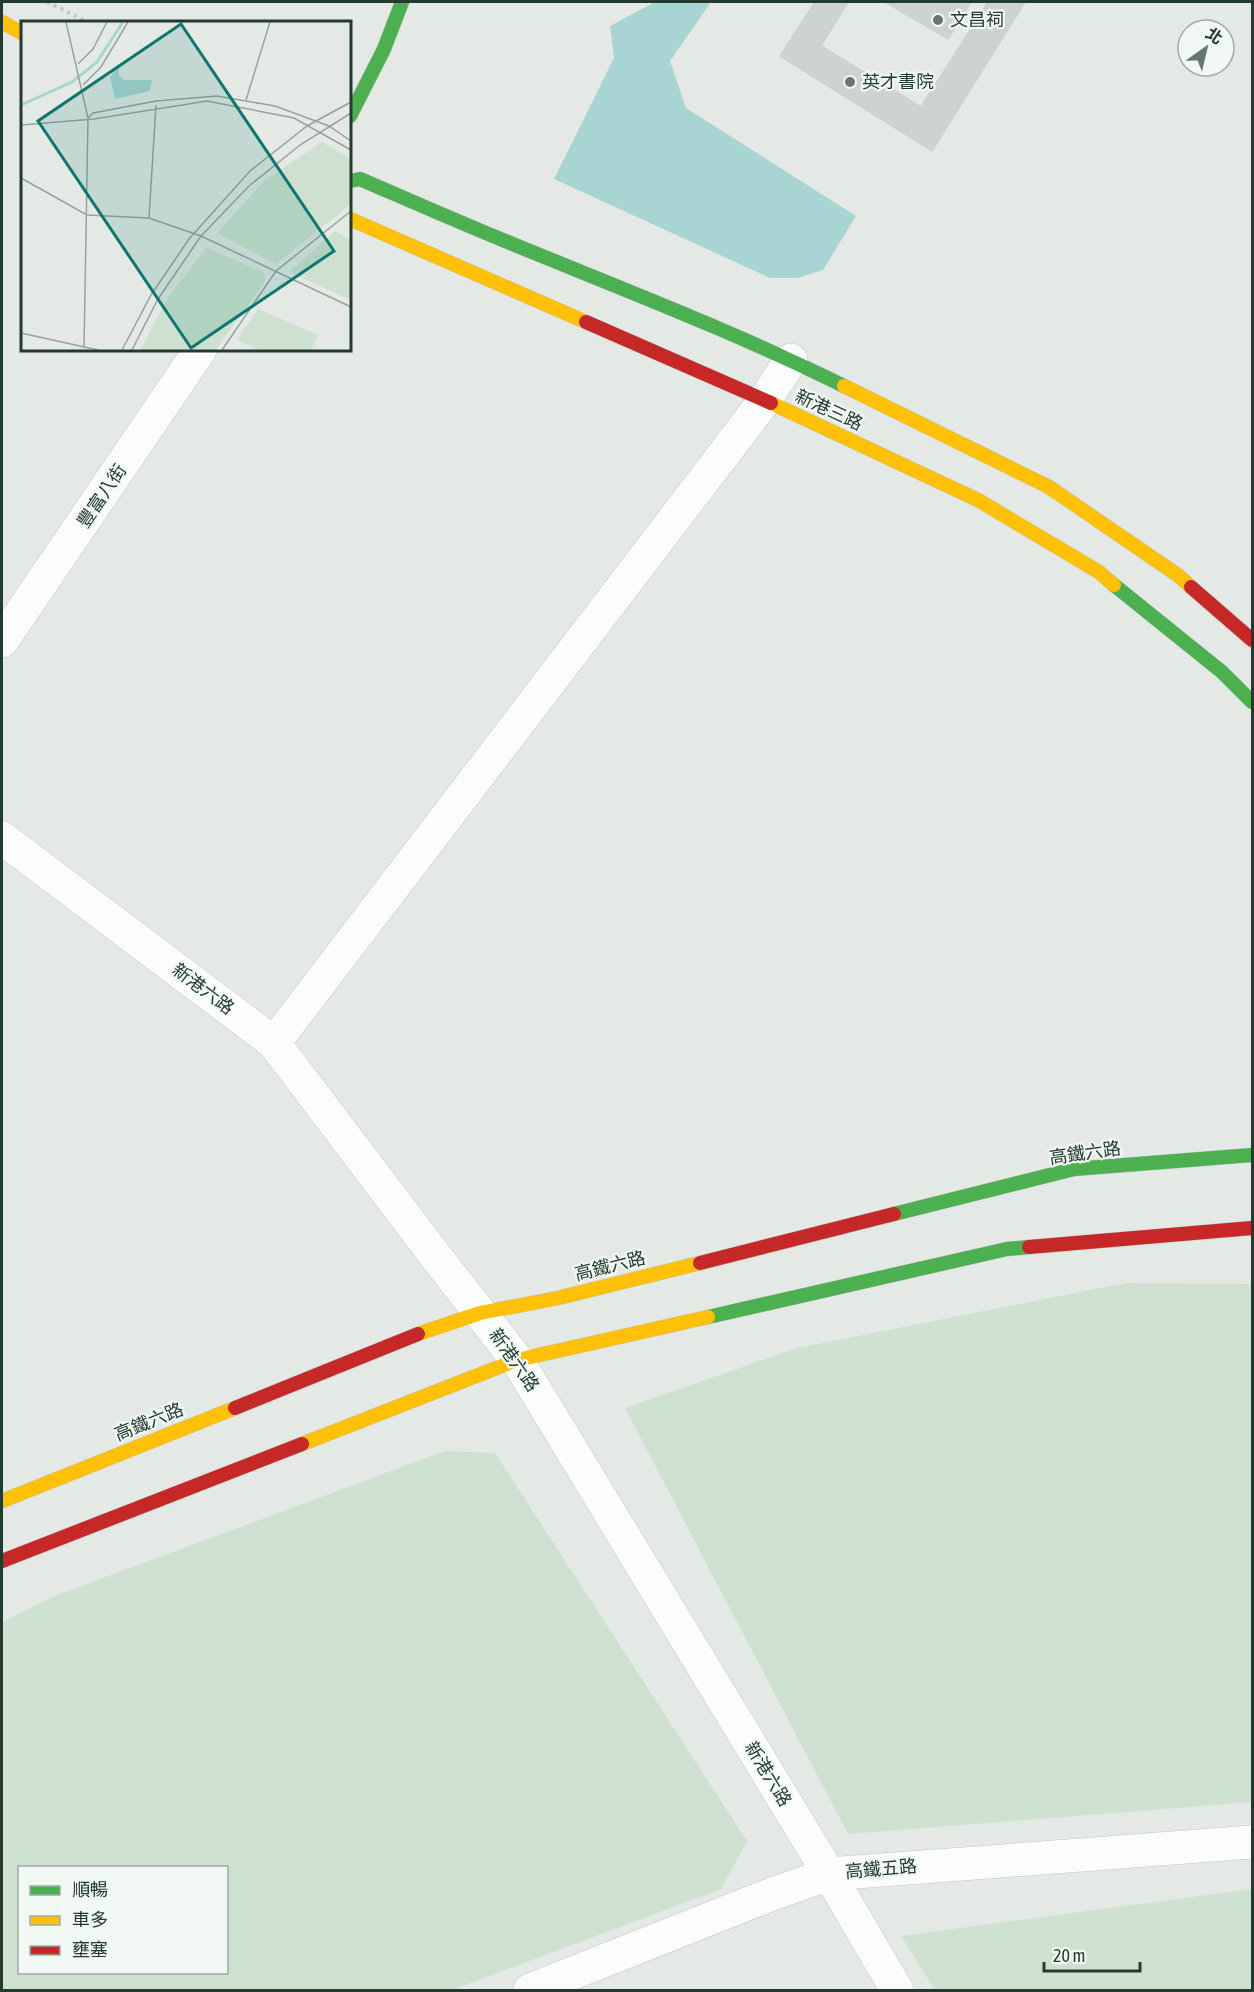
<svg xmlns="http://www.w3.org/2000/svg" width="1254" height="1992" viewBox="0 0 1254 1992" font-family="'Asap Condensed','Noto Sans TC',sans-serif">
	<rect width="100%" height="100%" fill="#e4e9e6"/>
	<path fill="#cee1d1" fill-rule="evenodd" d="M1126 1283 1252 1284V1802L848 1834 625 1408 797 1348Z
		M445 1451 495 1453 747 1841 721 1889 452 1990H2V1622L52 1597ZM20 1868H226V1972H20Z
		M1252 1889V1990H935L901 1936Z"/>
	<path fill="#a8d4d3" d="M655 2H711L670 61 686 108 856 216 823 270 798 278H770L554 179 614 58 610 26Z"/>
	<path fill="#ced2d0" stroke="#cdd2cf" stroke-width="1.5" d="M815 2H848L821 46 921 107 988 2H1025L932 151 780 56Z
		M885 2H971L948 39Z"/>
	<g fill="none" stroke-linecap="round" stroke-linejoin="round">
		<defs>
			<path id="street" d="M2 641 200 350
				M2 838 274 1043 437 1258 517 1360 829 1874 897 1990
				M274 1043 765 400 791 360
				M530 1990 775 1893 829 1874 1252 1842"/>
			<path id="fast" d="M350 116 384 49 402 2
				M350 181 360 179C411 201 463 224 515 245 625 290 737 333 844 386
				M1114 585 1222 672 1252 702
				M894 1214 1074 1169 1252 1155
				M708 1317 1007 1249 1029 1247"/>
			<path id="slow" d="M2 22 22 33
				M350 219 586 322
				M844 386 1049 487 1179 576 1191 587
				M771 403 978 500 1099 572 1114 585
				M418 1334 480 1313 558 1298 700 1263
				M302 1444 517 1360 708 1317
				M2 1501 235 1408"/>
			<path id="jam" d="M586 322 771 403
				M1191 587 1252 640
				M1029 1247 1252 1228
				M700 1263 894 1214
				M235 1408 418 1334
				M2 1561 302 1444"/>
		</defs>
		<use href="#street" stroke="#c1c6c3" stroke-width="34"/>
		<use href="#fast" stroke="#c0c6c3" stroke-width="15"/>
		<use href="#slow" stroke="#c0c6c3" stroke-width="15"/>
		<use href="#jam" stroke="#c0c6c3" stroke-width="15"/>
		<path stroke="#c1c9c4" stroke-width="4" stroke-dasharray="3 4.5" stroke-linecap="butt" d="M47 2 88 22"/>
		<use href="#street" stroke="#fbfcfb" stroke-width="33"/>
		<use href="#fast" stroke="#4caf50" stroke-width="14"/>
		<use href="#slow" stroke="#ffc107" stroke-width="14"/>
		<use href="#jam" stroke="#c62828" stroke-width="14"/>
	</g>
	<g fill="#677770" stroke="#f2f8f4" stroke-width="2">
		<circle cx="938" cy="20" r="6"/>
		<circle cx="850" cy="82" r="6"/>
	</g>
	<g text-anchor="middle" stroke-width="4.5" stroke-linejoin="round" paint-order="stroke">
		<g font-size="18" fill="#233a30" stroke="#f2f8f4" text-anchor="start">
			<text x="950" y="26">文昌祠</text>
			<text x="862" y="88">英才書院</text>
		</g>
		<g font-size="18" fill="#233a30" stroke="#f2f8f4">
			<text transform="translate(829 410) rotate(25)" y="6">新港三路</text>
			<text transform="translate(102 496) rotate(-56)" y="6">豐富八街</text>
			<text transform="translate(203 989) rotate(37)" y="6">新港六路</text>
			<text transform="translate(1085 1153) rotate(-8)" y="6">高鐵六路</text>
			<text transform="translate(610 1266) rotate(-14)" y="6">高鐵六路</text>
			<text transform="translate(514 1360) rotate(55)" y="6">新港六路</text>
			<text transform="translate(149 1422) rotate(-22)" y="6">高鐵六路</text>
			<text transform="translate(768 1774) rotate(59)" y="6">新港六路</text>
			<text transform="translate(881 1869) rotate(-5)" y="6">高鐵五路</text>
		</g>
	</g>
	<g transform="translate(21 21)">
		<rect width="330" height="330" fill="#e4e9e6"/>
		<path d="M301 121 330 138V183L255 243 196 212 244 159ZM314 210 330 219V279L268 251ZM185 227 244 252V260L195 329H119L146 278ZM237 288 297 314 290 329H237L216 319Z" fill="#cee1d1"/>
		<path d="M98 44V55L103 59H131L129 70 94 78 89 56Z" fill="#a8d4d3"/>
		<path fill="none" stroke="#a8d4d3" stroke-width="3" d="M0 84 51 61 76 41 102 1"/>
		<path fill="none" stroke="#97a39d" stroke-width="1.5" d="M45 1 67 97 63 327M57 43 72 28 86 1M62 64 80 46 107 1M225 79 249 1M67 97 72 92 135 80 196 75 254 85 308 105 330 120M0 104 73 98 186 80 273 97 330 129M0 157 66 194 128 197 180 215 330 286M128 197 135 84M0 312 77 329M101 329 130 274 168 218 229 150 286 105 330 81M111 329 137 278 180 215 228 165 279 124 330 92M201 329 255 250 330 190"/>
		<path fill="#0f766e" fill-opacity="0.15" stroke="#0f766e" stroke-width="3" d="M160 3 313 230 170 327 17 100Z"/>
		<rect width="330" height="330" fill="none" stroke="#233a30" stroke-width="3"/>
	</g>
	<rect width="1254" height="1992" fill="none" stroke="#233a30" stroke-width="6"/>
	<rect x="18" y="1866" width="210" height="108" fill="#f2f8f4" stroke="#9faca6" stroke-width="1.5"/>
	<rect x="30" y="1886" width="30" height="9" fill="#4caf50" stroke="#9faca6" stroke-width="1.5"/>
	<text x="72" y="1896" font-size="18" fill="#233a30">順暢</text>
	<rect x="30" y="1916" width="30" height="9" fill="#ffc107" stroke="#9faca6" stroke-width="1.5"/>
	<text x="72" y="1926" font-size="18" fill="#233a30">車多</text>
	<rect x="30" y="1946" width="30" height="9" fill="#c62828" stroke="#9faca6" stroke-width="1.5"/>
	<text x="72" y="1956" font-size="18" fill="#233a30">壅塞</text>
	<g transform="translate(1206 48) rotate(34)"><circle r="28" fill="#f2f8f4" stroke="#9faca6" stroke-width="1.5"/>
	<path d="M0-4.5L10 22L0 15L-10 22Z" fill="#677770"/>
	<text y="-9" font-size="16" font-weight="bold" text-anchor="middle" fill="#233a30">北</text>
	</g>
	<path d="M1044 1962v9h96v-9" fill="none" stroke="#233a30" stroke-width="3"/>
	<text x="1053" y="1962" font-size="18" fill="#233a30" stroke="#f2f8f4" stroke-width="4.5" paint-order="stroke">20 m</text>
</svg>
